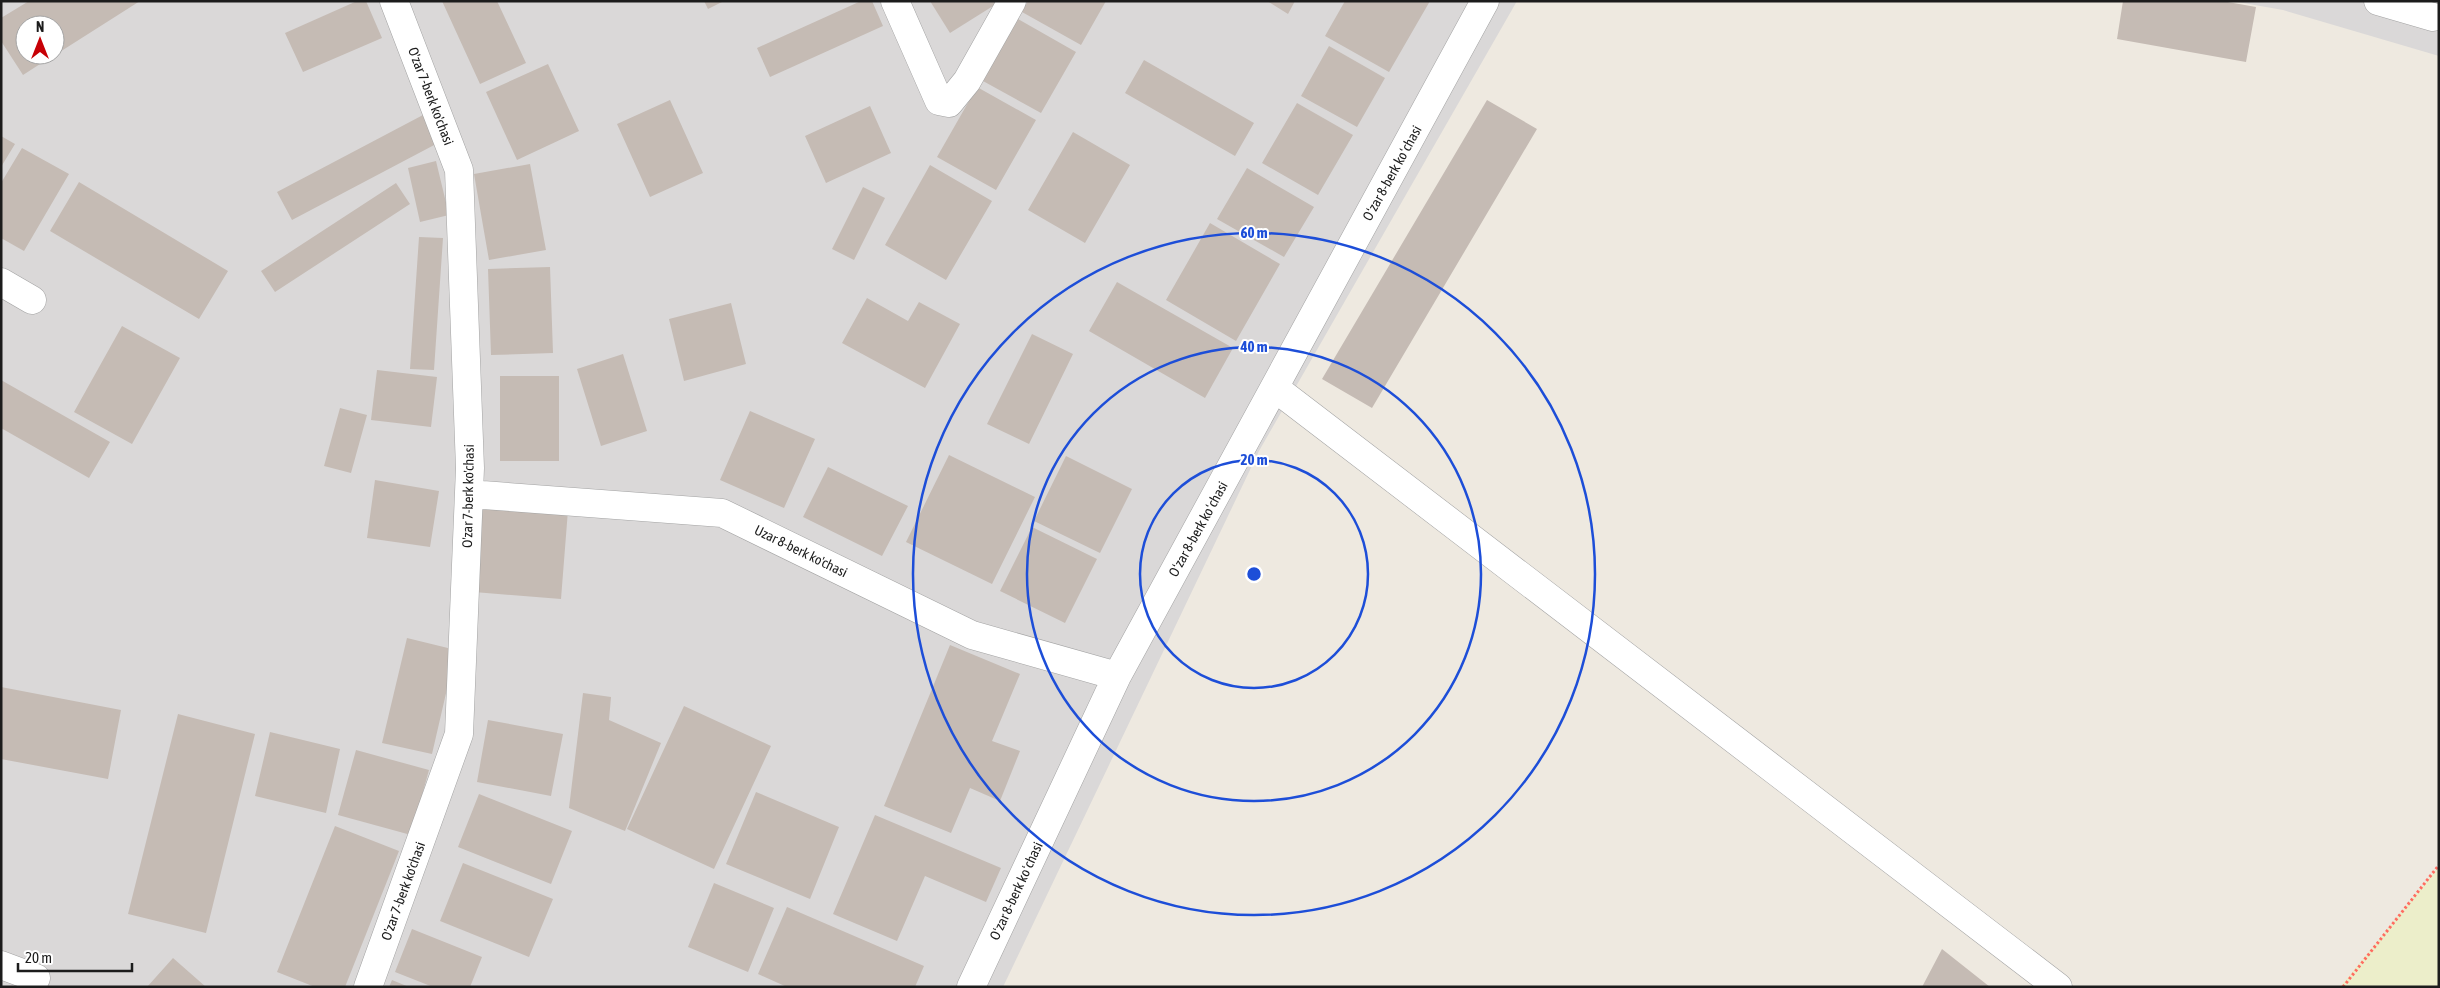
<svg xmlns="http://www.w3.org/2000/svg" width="2440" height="988" viewBox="0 0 2440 988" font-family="'Asap Condensed',sans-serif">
	<rect width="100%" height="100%" fill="#eee9e0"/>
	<path fill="#dad8d8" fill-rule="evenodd" d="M1 1H1517L1259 451 1003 987H1ZM25 25H55V55H25Z
		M2232 1H2439V56L2283 10Z"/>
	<path fill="#eceeca" d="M2439 866V987H2340Z"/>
	<path fill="#c5bbb4" d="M29 1H140L55 55V25H25V55H54L23 75 1 41V18Z
		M357 1H366L382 38 303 72 285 33Z
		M442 1H497L526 63 480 84Z
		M704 1H724L708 9Z
		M861 1H872L883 26 770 77 757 48Z
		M930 1H1001L950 33Z
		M1028 1H1106L1081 45 1022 12Z
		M1267 1H1295L1288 14Z
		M1345 1H1430L1389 72 1325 36Z
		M2123 1H2222L2256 7 2246 62 2117 39Z
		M1018 19 1076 52 1041 113 983 81Z
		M1329 46 1385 78 1357 127 1301 96Z
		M1144 60 1254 123 1235 156 1125 93Z
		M548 64 579 131 517 160 486 92Z
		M977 87 1036 120 996 190 937 157Z
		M670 100 703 173 650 197 617 124Z
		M1487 100 1537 129 1372 408 1322 379Z
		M1297 103 1353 135 1318 195 1262 163Z
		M870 106 891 153 826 183 805 136Z
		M423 115 438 143 292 220 277 192Z
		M1073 132 1130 165 1085 243 1028 210Z
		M1 136 15 144 1 167Z
		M22 148 69 174 24 251 1 238V183Z
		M436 161 449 215 420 222 408 168Z
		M530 164 546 250 489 260 474 174Z
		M930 165 992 201 946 280 885 245Z
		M1247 168 1314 207 1284 257 1217 219Z
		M79 182 228 271 199 319 50 231Z
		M396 183 410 204 275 292 261 271Z
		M863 187 885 198 854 260 832 249Z
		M1210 223 1280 264 1236 341 1166 300Z
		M419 237 443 238 434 370 410 369Z
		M550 267 553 353 491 355 488 269Z
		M1117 282 1233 348 1205 398 1089 331Z
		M867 298 908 321 919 302 960 324 925 388 842 343Z
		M731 303 746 364 684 381 669 319Z
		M122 326 180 358 132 444 74 412Z
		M1032 334 1073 354 1029 444 987 424Z
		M623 354 647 431 601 446 577 369Z
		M377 370 437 377 431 427 371 420Z
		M500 376H559V461H500Z
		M1 380 110 442 89 478 1 428Z
		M340 408 367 415 351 473 324 466Z
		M750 411 815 439 784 508 720 480Z
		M949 455 1035 497 992 584 906 542Z
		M1066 456 1132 489 1100 553 1034 521Z
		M828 467 908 506 882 556 803 517Z
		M375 480 439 491 430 547 367 538Z
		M480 504 568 510 561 599 474 592Z
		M1032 527 1097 559 1065 623 1000 591Z
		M407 638 456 650 432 754 382 743Z
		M950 645 1020 674 992 741 1020 751 1000 801 970 788 951 833 884 806Z
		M1 687 121 710 108 779 1 759Z
		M583 693 611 697 609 720 661 743 625 831 569 808Z
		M684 706 771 746 714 869 627 829Z
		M178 714 255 734 206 933 128 914Z
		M488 720 563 734 551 796 477 782Z
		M270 732 340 749 326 813 255 796Z
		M356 750 429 770 411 835 338 815Z
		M756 792 839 827 810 899 726 864Z
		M479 794 572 831 551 884 458 847Z
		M875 815 1001 868 986 902 925 876 897 941 833 914Z
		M335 826 399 851 345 987H315L277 972Z
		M463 863 553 899 529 957 440 921Z
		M714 883 774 908 748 972 688 947Z
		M787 907 924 966 915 987H787L758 974Z
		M412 929 482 957 470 987H433L395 972Z
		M1942 949 1990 987H1922Z
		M173 958 206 987H147Z
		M392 980 409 987H389Z"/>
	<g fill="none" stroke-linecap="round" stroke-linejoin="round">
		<defs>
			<path id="minor" d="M895 1 939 101 949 103 967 81 1012 1
				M2378 1 2433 17
				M1 282 32 300
				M1275 388 2058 987
				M469 494 722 513 972 635 1117 676
				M1 965 36 978
				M368 987 459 734 470 468 459 170 394 1
				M971 987 1117 676 1485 1"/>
		</defs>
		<use href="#minor" stroke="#a3a3a3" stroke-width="29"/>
		<path stroke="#ff6c60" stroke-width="3" stroke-dasharray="2.5 2.5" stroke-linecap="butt" d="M2343 987 2439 865"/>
		<use href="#minor" stroke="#fff" stroke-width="28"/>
	</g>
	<g fill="none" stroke="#1d4ed8" stroke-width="2.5">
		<circle cx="1254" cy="574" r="114"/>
		<circle cx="1254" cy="574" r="227"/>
		<circle cx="1254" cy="574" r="341"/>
	</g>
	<g text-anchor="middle" stroke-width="4" stroke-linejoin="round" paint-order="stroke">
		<g font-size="14" fill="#1c1c1c" stroke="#fff">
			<text transform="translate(431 96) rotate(69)" y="5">O'zar 7-berk ko'chasi</text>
			<text transform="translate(1392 173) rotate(-61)" y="5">Oʻzar 8-berk koʻchasi</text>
			<text transform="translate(468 496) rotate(-89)" y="5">O'zar 7-berk ko'chasi</text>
			<text transform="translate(1198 529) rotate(-61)" y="5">Oʻzar 8-berk koʻchasi</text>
			<text transform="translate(801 551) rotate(26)" y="5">Uzar 8-berk ko'chasi</text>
			<text transform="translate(403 891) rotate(-70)" y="5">O'zar 7-berk ko'chasi</text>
			<text transform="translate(1016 891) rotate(-65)" y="5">Oʻzar 8-berk koʻchasi</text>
		</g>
	</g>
	<circle cx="1254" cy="574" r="8" fill="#1d4ed8" stroke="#fff" stroke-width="2.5"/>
	<g font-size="15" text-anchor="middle" font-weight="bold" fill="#1d4ed8" stroke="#fff" stroke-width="4" stroke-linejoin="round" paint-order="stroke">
		<text x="1254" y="238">60 m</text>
		<text x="1254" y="352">40 m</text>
		<text x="1254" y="465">20 m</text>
	</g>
	<rect width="2440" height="988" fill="none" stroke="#1c1c1c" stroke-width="5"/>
	<g transform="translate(40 40)"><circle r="24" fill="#ffffff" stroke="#a4a4a4"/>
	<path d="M0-4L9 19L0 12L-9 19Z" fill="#c70006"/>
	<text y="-8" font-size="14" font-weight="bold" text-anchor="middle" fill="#1c1c1c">N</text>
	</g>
	<path d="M18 963v8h114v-8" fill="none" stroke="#1c1c1c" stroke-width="2.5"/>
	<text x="25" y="963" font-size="15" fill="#1c1c1c" stroke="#ffffff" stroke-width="4" paint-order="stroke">20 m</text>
</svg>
